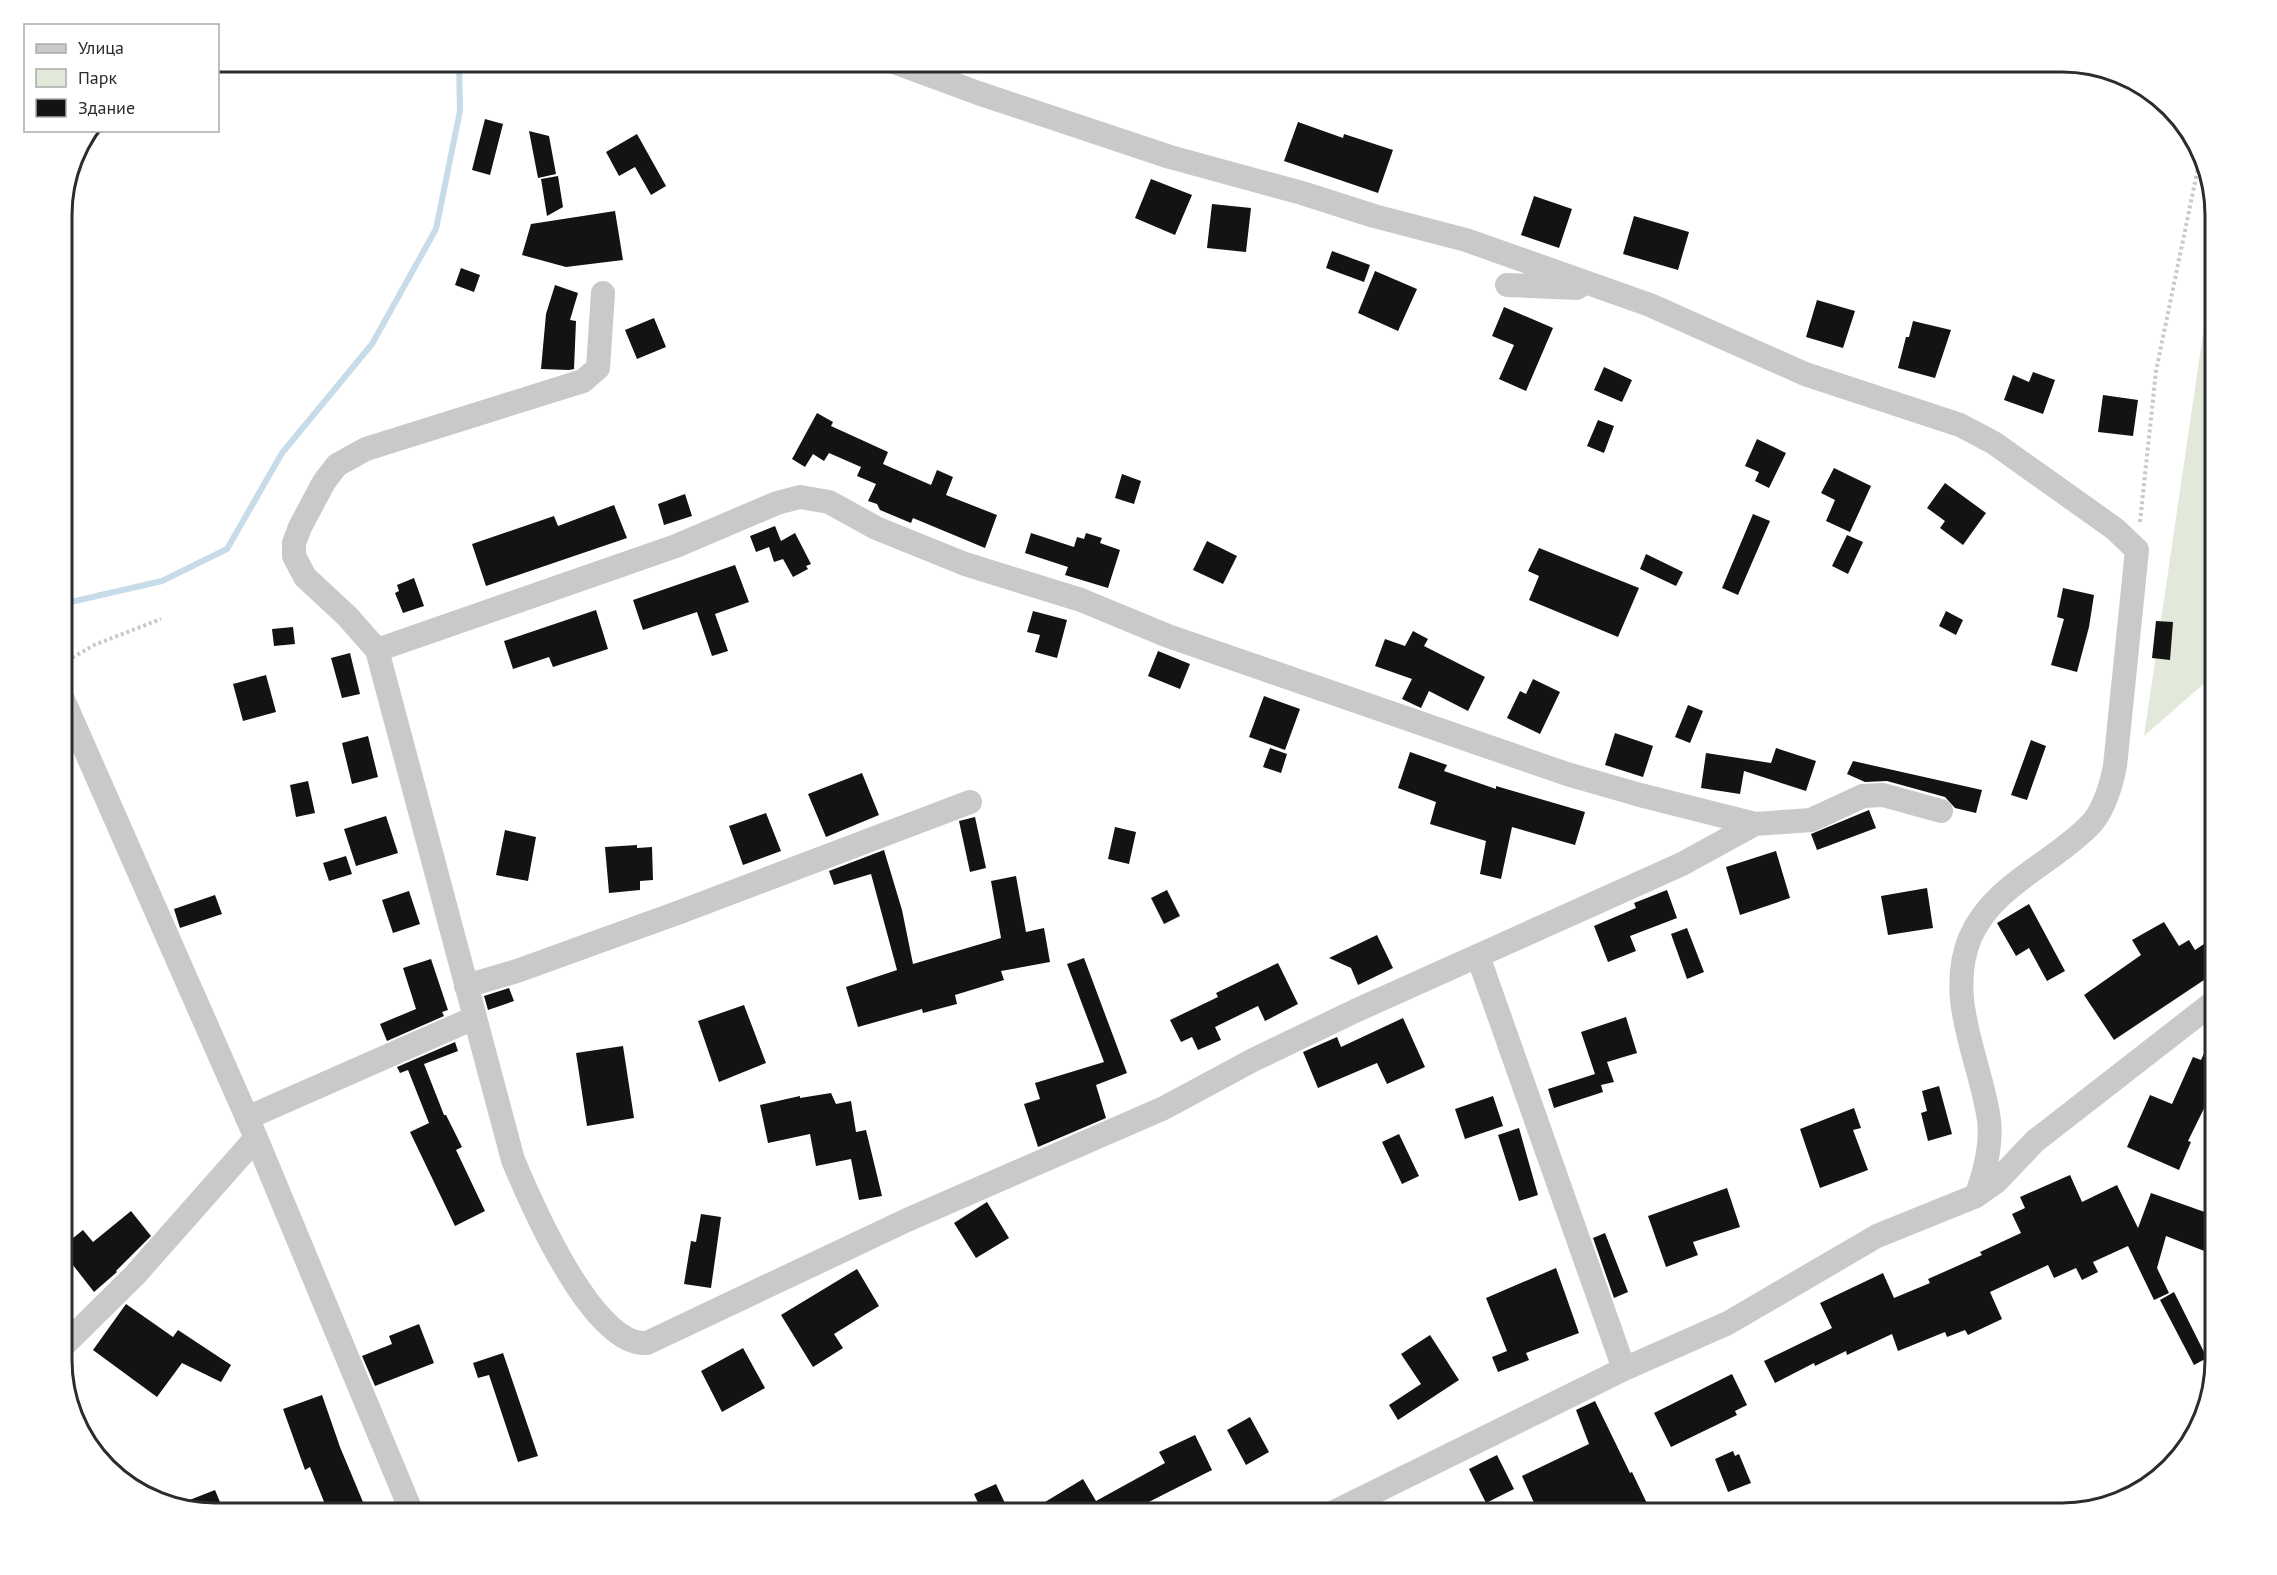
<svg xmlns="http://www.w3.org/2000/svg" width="2277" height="1575" viewBox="0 0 2277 1575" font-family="'PT Sans',sans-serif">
	<rect width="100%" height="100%" fill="#fff"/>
	<path fill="#e2e9da" d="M2215 252V674L2144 736Z"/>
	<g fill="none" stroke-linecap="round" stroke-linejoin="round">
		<path stroke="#c7dbe9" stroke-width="6" d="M62 604 162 581 227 549 282 453 372 344 436 229 460 111 459 62"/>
	</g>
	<path fill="#131313" d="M485 119 503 124 490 175 472 170Z
		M1298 122 1343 138 1344 134 1393 150 1378 193 1284 161Z
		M529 131 549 136 556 174 538 178Z
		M637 134 666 186 651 195 635 167 619 176 606 152Z
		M558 176 563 207 547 216 541 179Z
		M1151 179 1192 195 1175 235 1135 218Z
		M1534 196 1572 209 1559 248 1521 235Z
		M1212 204 1251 208 1246 252 1207 248Z
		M615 211 623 260 566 267 522 255 531 224Z
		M1634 216 1689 232 1678 270 1623 254Z
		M1332 251 1370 265 1364 282 1326 268Z
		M461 268 480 275 474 292 455 285Z
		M1375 271 1417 289 1398 331 1358 313Z
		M555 285 578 293 570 320 576 321 574 369 569 370 541 369 546 314Z
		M1817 300 1855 311 1843 348 1806 337Z
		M1504 307 1553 328 1526 391 1499 379 1514 345 1492 336Z
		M654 318 666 347 637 359 625 330Z
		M1913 321 1951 330 1935 378 1898 368 1906 337H1909Z
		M1604 367 1632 380 1622 402 1594 390Z
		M2033 372 2055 380 2043 414 2004 400 2013 375 2029 382Z
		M2103 395 2138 400 2133 436 2098 432Z
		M817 413 833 422 831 426 888 452 883 464 931 485 937 470 953 477 946 495 997 515 985 548 913 518 911 523 880 510 877 504 868 501 876 484 857 476 861 467 829 453 824 461 813 454 805 467 792 459Z
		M1598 420 1614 426 1604 453 1587 446Z
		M1757 439 1786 453 1769 488 1755 481 1759 472 1745 466Z
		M1834 468 1871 486 1850 532 1826 521 1835 500 1821 493Z
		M1122 474 1141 481 1134 504 1115 498Z
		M1945 483 1986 513 1963 545 1940 528 1945 521 1927 508Z
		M685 494 692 516 664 525 658 504Z
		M614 505 627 538 486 586 472 544 554 516 558 526Z
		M1753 514 1770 521 1738 595 1722 588Z
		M775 526 781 541 795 533 811 564 806 566 808 569 793 577 783 559 774 562 769 547 756 552 750 536Z
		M1031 533 1074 547 1077 537 1084 539 1086 533 1102 538 1100 543 1120 550 1108 588 1065 575 1068 567 1025 553Z
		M1847 535 1863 542 1848 574 1832 566Z
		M1207 541 1237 556 1223 584 1193 570Z
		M1539 548 1639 588 1618 637 1529 600 1539 576 1528 571Z
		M1646 554 1683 572 1676 586 1640 569Z
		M735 565 749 602 715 614 728 651 712 656 697 612 643 630 633 600Z
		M414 578 424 606 403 613 395 593 399 591 397 585Z
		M2063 588 2094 595 2089 627 2077 672 2051 665 2064 619 2057 617Z
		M596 610 608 649 553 667 549 657 513 669 504 641Z
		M1033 611 1067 620 1057 658 1035 652 1040 635 1027 632Z
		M1946 611 1963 620 1956 635 1939 626Z
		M2156 621 2173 622 2170 660 2152 658Z
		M293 627 295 644 274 646 272 629Z
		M1413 631 1428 639 1424 646 1485 677 1468 711 1429 691 1421 708 1402 699 1412 679 1375 666 1385 639 1405 646Z
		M1158 651 1190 664 1180 689 1148 676Z
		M350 653 360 694 342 698 331 658Z
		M266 675 276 712 243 721 233 684Z
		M1533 679 1560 692 1540 734 1507 718 1520 691 1526 694Z
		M1264 696 1300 709 1285 750 1249 737Z
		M1688 705 1703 711 1690 743 1675 737Z
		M1615 733 1653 746 1643 777 1605 765Z
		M368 736 378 777 352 784 342 743Z
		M2031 740 2046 746 2027 800 2011 795Z
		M1270 748 1287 754 1281 773 1263 767Z
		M1776 748 1816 761 1806 791 1744 771 1740 794 1701 788 1706 753 1771 763Z
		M1410 752 1447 765 1444 771 1496 789V786L1585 812 1575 845 1512 827 1501 879 1480 874 1486 841 1430 824 1436 802 1398 788Z
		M1853 761 1982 790 1976 813 1955 808 1945 797 1887 781 1865 782 1847 774Z
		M862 773 879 815 826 837 808 794Z
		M308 781 315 813 296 817 290 785Z
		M1869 810 1876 828 1817 850 1811 834Z
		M766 813 781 851 743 865 729 826Z
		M386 816 398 853 356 866 344 829Z
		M975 817 986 868 970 872 959 821Z
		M1115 827 1136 832 1129 864 1108 859Z
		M505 830 536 837 528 881 496 875Z
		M637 845V848L652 847 653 880 640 881V890L609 893 605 847Z
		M884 850 902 910 913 964 1001 938 991 881 1016 876 1026 932 1044 928 1050 962 1001 971 1004 980 955 995 957 1004 923 1013 922 1009 858 1027 846 987 897 970 871 874 834 885 829 871Z
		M1776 851 1790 898 1740 915 1726 867Z
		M346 856 352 874 329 881 323 863Z
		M1927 888 1933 928 1888 935 1881 896Z
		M1167 890 1180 916 1164 924 1151 898Z
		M1667 890 1677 918 1630 936 1636 951 1608 962 1594 926 1636 908 1634 903Z
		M409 891 420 924 393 933 382 900Z
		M215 895 222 914 180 928 174 909Z
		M2029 904 2065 971 2047 981 2029 948 2016 956 1997 923Z
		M2164 922 2179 946 2189 940 2195 950 2216 936V972L2114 1040 2084 995 2141 955 2132 940Z
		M1687 928 1704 972 1687 979 1671 934Z
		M1377 935 1393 968 1358 985 1351 968 1329 958Z
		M1084 958 1127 1073 1096 1085 1106 1118 1038 1147 1024 1104 1040 1099 1035 1083 1104 1062 1067 964Z
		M431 959 448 1010 442 1012 444 1016 387 1041 380 1024 416 1009 403 968Z
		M1278 963 1298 1004 1265 1021 1258 1006 1215 1027 1221 1040 1198 1050 1192 1037 1181 1042 1170 1020 1218 997 1216 993Z
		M509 988 514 1001 488 1010 484 996Z
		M744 1005 766 1063 719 1082 698 1021Z
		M1626 1017 1637 1053 1607 1062 1614 1082 1601 1085 1603 1092 1554 1108 1548 1089 1595 1074 1581 1032Z
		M1403 1018 1425 1067 1387 1084 1377 1063 1318 1088 1303 1052 1337 1037 1341 1047Z
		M2216 1027V1084L2188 1141 2191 1142 2179 1170 2127 1147 2150 1095 2172 1104 2193 1057 2201 1060Z
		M455 1042 458 1051 424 1064 444 1115H446L462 1147 456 1150 485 1211 455 1226 410 1132 429 1123 408 1070 400 1073 397 1067Z
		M623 1046 634 1118 587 1126 576 1053Z
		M1939 1086 1952 1134 1928 1141 1921 1113 1927 1111 1922 1091Z
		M831 1093 836 1104 851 1101 856 1132 866 1130 882 1196 859 1200 851 1159 816 1166 810 1134 768 1143 760 1105 800 1096V1098Z
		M1493 1096 1503 1126 1465 1139 1455 1109Z
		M1854 1108 1861 1128 1853 1130 1868 1170 1820 1188 1800 1129Z
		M1519 1128 1538 1195 1519 1201 1498 1135Z
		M1399 1134 1419 1176 1402 1184 1382 1142Z
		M2070 1175 2082 1202 2117 1185 2138 1228 2151 1193 2216 1216V1244L2212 1254 2166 1236 2157 1268 2169 1293 2154 1300 2128 1246 2093 1262 2098 1272 2082 1280 2076 1268 2054 1278 2048 1265 1990 1292 2002 1319 1968 1335 1965 1330 1947 1337 1945 1332 1898 1351 1892 1334 1847 1355 1846 1351 1815 1366 1814 1363 1775 1383 1764 1361 1832 1328 1820 1303 1883 1273 1894 1298 1930 1283 1928 1279 1982 1255 1980 1252 2021 1233 2012 1214 2025 1208 2020 1197Z
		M1727 1188 1740 1227 1693 1242 1698 1255 1666 1267 1648 1216Z
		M987 1202 1009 1238 976 1258 954 1223Z
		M131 1211 151 1236 116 1271 117 1272 94 1292 62 1251V1247L83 1230 93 1242Z
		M701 1214 721 1217 711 1288 684 1284 691 1241 696 1242Z
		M1605 1233 1628 1292 1614 1298 1593 1238Z
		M1556 1268 1579 1333 1526 1353 1529 1360 1498 1372 1492 1357 1507 1351 1486 1298Z
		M857 1269 879 1306 834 1334 843 1348 813 1367 781 1315Z
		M2174 1292 2207 1358 2194 1365 2160 1300Z
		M126 1304 173 1337 178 1330 231 1365 221 1382 182 1363 157 1397 93 1350Z
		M419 1324 434 1363 375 1386 362 1356 392 1344 389 1336Z
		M1430 1335 1459 1380 1398 1420 1389 1405 1421 1384 1401 1354Z
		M743 1348 765 1388 722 1412 701 1371Z
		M503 1353 538 1456 518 1462 489 1375 478 1378 473 1363Z
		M1732 1374 1747 1405 1735 1411 1737 1415 1671 1447 1654 1413Z
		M322 1395 340 1447 368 1514H329L310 1467 305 1470 283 1409Z
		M1595 1401 1630 1473 1632 1472 1652 1514H1539L1522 1476 1589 1444 1576 1410Z
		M1250 1417 1269 1452 1246 1465 1227 1430Z
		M1195 1435 1212 1470 1125 1514H1052L1045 1502 1083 1479 1096 1501 1165 1463 1159 1452Z
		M1733 1451 1735 1456 1739 1454 1751 1483 1728 1492 1715 1459Z
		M1497 1455 1514 1489 1486 1503 1469 1469Z
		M996 1484 1010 1514H983L974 1494Z
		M215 1490 225 1514H215L182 1503Z"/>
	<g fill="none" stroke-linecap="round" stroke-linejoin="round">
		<path stroke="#c9c9c9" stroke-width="4" stroke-dasharray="3 3" stroke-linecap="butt" d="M2140 522 2156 371 2200 158
			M62 664 94 645 161 619"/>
		<path stroke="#c9c9c9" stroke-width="24" d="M894 62 978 93 1170 157 1302 193 1374 216 1466 240 1650 305 1805 374 1960 425 1994 443 2115 529 2137 550 2115 766C2111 786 2104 812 2088 827 2050 865 1992 886 1970 938 1945 999 1981 1061 1989 1120 1992 1146 1985 1172 1976 1196
			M1507 285 1577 288
			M603 293 598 368 583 381 366 449 337 465 324 482 300 527 294 543V556L305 577 347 616 377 650 513 1160C531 1203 593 1348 647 1343L907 1220 1164 1108 1253 1060 1355 1011 1682 864 1755 824
			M377 650 676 546 777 503 800 497 829 502 876 528 965 564 1081 600 1168 636 1567 774 1640 795 1755 824 1811 820 1863 796 1883 795 1941 811
			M62 697 256 1138 412 1513
			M1478 956 1624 1369
			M466 986 517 971 680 912 970 802
			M247 1118 474 1018
			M62 1347 135 1275 256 1138
			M1332 1513 1624 1369 1728 1323 1877 1236 1976 1196 1996 1182 2035 1141 2215 1001"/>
	</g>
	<path d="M0 0H2277V1575H0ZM215 72H2062A143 143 0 0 1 2205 215V1360A143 143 0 0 1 2062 1503H215A143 143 0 0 1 72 1360V215A143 143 0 0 1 215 72Z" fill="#fff" fill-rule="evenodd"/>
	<path fill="none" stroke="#2c2c2c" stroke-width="3" d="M215 72H2062A143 143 0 0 1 2205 215V1360A143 143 0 0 1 2062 1503H215A143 143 0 0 1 72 1360V215A143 143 0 0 1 215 72Z"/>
	<rect x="24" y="24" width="195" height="108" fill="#ffffff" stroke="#ababab" stroke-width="1.5"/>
	<rect x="36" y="44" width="30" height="9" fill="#c9c9c9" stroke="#ababab" stroke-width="1.5"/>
	<text x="78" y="54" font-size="18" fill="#2c2c2c">Улица</text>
	<rect x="36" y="69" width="30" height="18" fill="#e2e9da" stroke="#ababab" stroke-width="1.5"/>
	<text x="78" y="84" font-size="18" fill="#2c2c2c">Парк</text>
	<rect x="36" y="99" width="30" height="18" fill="#131313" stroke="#ababab" stroke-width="1.5"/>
	<text x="78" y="114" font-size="18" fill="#2c2c2c">Здание</text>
</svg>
